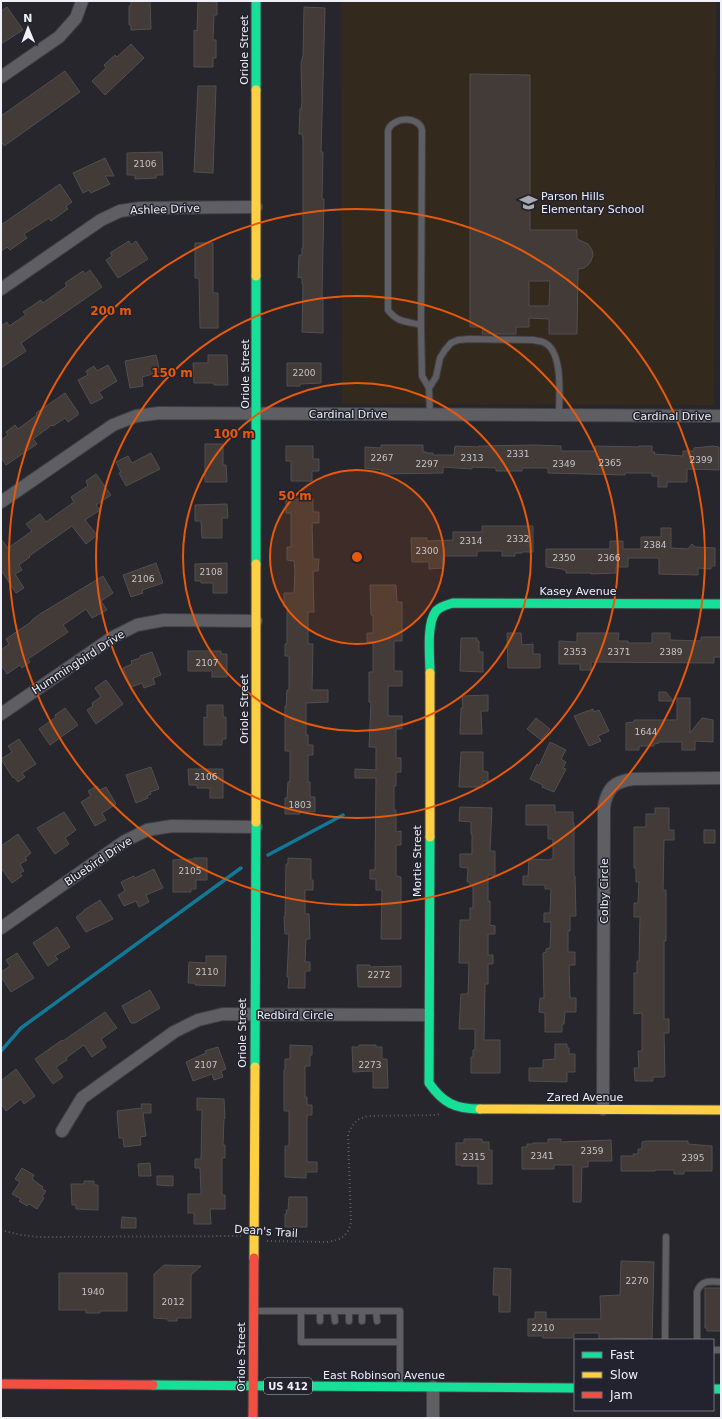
<svg xmlns="http://www.w3.org/2000/svg" width="722" height="1419" viewBox="0 0 722 1419" font-family="'DejaVu Sans',sans-serif">
	<rect width="100%" height="100%" fill="#26262c"/>
	<path fill="#34291d" d="M341 1H716L714 405 342 404Z"/>
	<g fill="none" stroke-linecap="round" stroke-linejoin="round">
		<path stroke="#117897" stroke-width="3.5" d="M268 855 343 815
			M1 1051 21 1028 241 868"/>
	</g>
	<path fill="#423b37" stroke="#514f51" fill-rule="evenodd" d="M131 1H150L151 29 131 30V25H129V6H131Z
		M198 1 217 2V15H214L213 40H216V58H213V67H194V30L197 31Z
		M7 7 23 30 1 44V11Z
		M304 7 325 8 321 152H323L322 199H324L322 297H323V333L302 332 303 284H302V277L298 278 299 255H302V248H303V138L302 134H299L300 109H301L302 103 301 63 303 56Z
		M131 44 144 58 105 95 92 81 106 68 104 65 115 55 117 57Z
		M65 71 80 92 4 146 1 141V116Z
		M470 74 530 75V230H577V239L588 244 592 250 593 255 591 261 588 265 584 268 578 269 577 334H549V319L529 318V327H516V334H482L483 327H470ZM529 281H550L549 306H529Z
		M198 86H216L213 173 194 172Z
		M162 152 163 175H156V178L135 179V175H127V153Z
		M105 158 114 176H105L110 184 91 193 89 190 83 193 73 173Z
		M60 184 72 202 66 206 68 209 51 221 49 218 35 227 24 234 27 238 10 250 7 247 1 251V225Z
		M129 241 131 245 136 241 148 259 118 278 106 260 112 256 110 253Z
		M195 243H213V293H218V328H200L199 278H195Z
		M90 270 102 287 21 343 26 351 1 368V326L7 322 9 326 26 315 23 312 41 300 43 303 61 290 67 286 65 283 83 271 85 274Z
		M156 355 160 372 142 377 143 386 130 388 125 361Z
		M208 355H227L228 385H214V383H194L193 363H208Z
		M287 363H321V383L300 384V386H287Z
		M108 365 117 381 99 392 103 398 91 404 78 380 88 375 86 371 94 366 97 371Z
		M65 393 78 412V415L68 422 65 418 53 426 52 425 33 439 37 444 6 465 1 457V440L8 435 6 432 15 425 18 429 37 415 36 413Z
		M205 444H223V465H226L227 482H205Z
		M381 445H423V452H426V453H433V455H454L455 446 479 447V446L535 445 561 446V451H595V446L639 447V446H652V452H655L654 454 683 456V451H694V448L713 446 719 447V470L687 469V482H667V487H658V476H652V473H625V475L548 473V468H522V471H496V468L472 467V469L443 467V473L382 474V470L365 468V447L381 448Z
		M286 446H313V459H319V471H312V481H291V461H286Z
		M151 453 160 469 126 486 119 473 121 472 116 462 128 456 132 463Z
		M96 474 111 495 96 505 100 510 85 520 97 535 86 544 72 526 29 556 30 557 19 565 22 570 15 574 24 588 16 593 1 570V539L8 548 32 531 26 524 40 514 46 522 74 502 71 497 88 486 86 481Z
		M286 499H313V512H319V523H312L313 559H319L318 571H313L314 612H308V644H313L312 690H328V702L306 703V735H308V745H313V755H308V782H310V797H315V812L300 811V814H285V798H287L288 782H290V751H285V706L286 707 287 690H289V656H285V644H287V607H284V593H294L295 570 294 561 287 560V547H291V513H286Z
		M227 504 228 518H222V538H202L201 521H195V505Z
		M482 526H533V552H522V553H515V556H502V551H477V556H442L443 568 429 569V562H412L411 538H427V541L453 540V532H482Z
		M661 528H671V548L688 549 692 544 695 547 715 548V566H711V569L698 568V575L659 574V558H628V567H616V573L591 574V573H566V570H563V569L546 567V549H610V541H623V549H641V537H661Z
		M156 563 163 583 142 590 143 593 131 597 123 575Z
		M227 563V593H213V583H201V581H195V564Z
		M103 576 113 593 101 601 107 610 92 618 86 609 63 625 68 632 28 659 30 662 22 668 20 665 7 674 1 665V650L9 644 6 639 31 622 32 620 40 614Z
		M370 585H396L397 602H402V641H394V671H402V686H388V716H402V729H396V758H401V772H396V786H394V810H396V832L401 831V845H396V876L401 877V939H381L382 890H376V879H370V870H375L376 778H355V769L376 770V747H369L371 702H369V672H373V642H367V633H373V615H371Z
		M507 633H521L522 645 533 644V654H540V668H508Z
		M577 633H619L618 641H628V643H652V633H670V640L701 641V637H721V657H714V663L591 662V670H580V664H559V641L577 642Z
		M461 638H477V641H479V652H483V672L460 671Z
		M188 651H221V654H227V677H212V671H188Z
		M152 652 161 675 153 678 155 684 144 688 142 683 131 687 123 668 132 664 131 661 140 658V656Z
		M106 680 123 704 96 724 87 710 93 706 92 703 101 697 95 688Z
		M659 692H666L673 701H659Z
		M488 695V711H481L482 734H460L461 708H463L462 696Z
		M677 698H690V733L702 718 713 720V742L695 741V750H682V742H659V743L654 744V746H639V750H626V723L634 722V720H677Z
		M207 705H223V717H226V739H222V745H204V717L207 718Z
		M65 708 78 725 50 745 39 729 56 717 55 715Z
		M593 709 594 712 599 710 609 731 598 736 601 741 589 746 574 716Z
		M536 718 550 729 541 740 527 729Z
		M19 739 36 764 22 773 25 777 18 782 14 777 13 778 1 759 12 752 8 746Z
		M550 742 566 750 561 759 566 762 563 768 566 769 554 792 542 787 543 785 530 779 537 764 539 766Z
		M461 752H483V771L488 772V781H483V787H459Z
		M151 767 159 789 150 792 151 794 147 796 148 798 136 803 126 775Z
		M188 769H223V798H210V788H197V785H189Z
		M97 786 100 790 106 787 116 804 102 813 106 820 95 826 81 802 91 796 88 791Z
		M526 805H555V812H573V823H574V876H575L576 916H570V931H568V952H575V965H569L570 998H576V1012H565L564 1024H562V1032H545V1013L539 1012 540 998H544L543 953 546 952V949L550 948 551 922H544V913H550L551 889H545V885H523V876H528L529 859 550 860V859H553V839H548V825H526Z
		M460 807 492 808 490 851H495V875H488V901H490V925L495 926V934H488V955H493V964H488V984H485L484 1040H500V1073H471V1057H473V1050H475V1029H459L461 994H468L469 963H459L460 920H470V908H473V886H470V882H467L468 868 460 867V854H472V834H471V822L459 821Z
		M655 808H669V830H674V840H664L663 890H666V941H664V1019H669V1033H664L665 1075 664 1077H653V1081H635L634 1068H639L638 1051H642V1013L634 1014V973H637V961H639L640 917H634V903H638L639 882H636V868H634V827H646V814H655Z
		M64 812 76 830 65 838 69 844 55 854 37 828Z
		M704 830H715V843H704Z
		M18 834 31 853 25 858 27 860 20 864 24 871 20 873 22 876 12 883 1 868V846Z
		M194 858H207V880H196V889H191V892H173V860L194 859Z
		M288 858 311 859V880H313V890H305V914H309L310 939H306L305 962H310V971H305V988H288L289 977H287L289 934H285L284 917H285L286 864H288Z
		M154 869 163 888 146 895 149 902 139 907 136 901 124 906 118 895 125 891 121 882 134 876 135 878Z
		M100 900 113 919 86 932 76 917 84 911V910Z
		M57 927 70 947 55 956 58 959 48 966 33 943Z
		M17 953 34 978 11 992 1 977V972L10 966 6 960Z
		M206 956H226L225 986 195 985V983H188L189 962 206 963Z
		M357 965H370V967L401 966V987H358Z
		M150 990 160 1008 135 1023H131L122 1006Z
		M105 1012 117 1028 101 1039 106 1047 92 1057 84 1045 66 1058 67 1060 56 1067 63 1077 53 1084 35 1059 62 1040 63 1041Z
		M555 1044H567V1048H569V1054H575V1072H567V1082L529 1081V1068H543V1060L555 1059Z
		M290 1045 312 1046V1055H310V1066H305V1097H307V1105H312V1115H307V1162H317V1172H306V1178L285 1177V1146H289V1111H284V1070H285V1059H290Z
		M359 1045H376V1047H382V1059H387L388 1088H373V1071L353 1072 352 1047H359Z
		M218 1047 226 1069 221 1071 223 1077 214 1080 212 1074 193 1081 186 1062 206 1053 205 1051Z
		M16 1069 35 1096 24 1104 21 1099 6 1111 1 1104V1081Z
		M197 1098 224 1099 225 1118 224 1119 223 1145H225V1158H222V1195H225V1209H210L211 1224H194V1213H188V1194H201L200 1168H195V1159H201L202 1110H197Z
		M141 1104H151V1113H143L146 1136 140 1137 141 1145 124 1147 123 1138H119L117 1111 142 1108Z
		M464 1139H482V1142H489V1150H492V1184H478V1166H461V1165H456V1143H464Z
		M548 1139H561V1142L611 1140 612 1161H588V1167H582L581 1202H573V1165H554V1169H522V1147H527V1144H533V1143H548Z
		M647 1141H688V1144L712 1146V1171H684V1174H674V1170H655V1171H621V1156H634L633 1154H638V1149H642V1142Z
		M150 1163 151 1176H139L138 1164Z
		M22 1168 34 1175 32 1179 43 1187 42 1189 46 1191 42 1197 44 1198 37 1209 29 1204 27 1206 19 1201 21 1199 12 1194 20 1182 15 1179Z
		M157 1176H173V1186L157 1185Z
		M84 1181H94V1185H98V1210L76 1209V1205H72L71 1184H84Z
		M289 1197H307V1227H285V1214H287L286 1210H288Z
		M122 1217 136 1218V1228H121Z
		M621 1261 654 1262 652 1339 613 1338V1340H599V1333H574V1338H543V1336H528V1319H535V1312H546V1319H601L600 1296 620 1295Z
		M164 1265 201 1266 191 1275V1318H177V1321H168V1319L154 1318V1274Z
		M494 1268 511 1269 510 1312H499V1295H493Z
		M59 1273H127V1311H100V1313H86V1310H59Z
		M705 1288H721V1331H707V1328H705Z"/>
	<g fill="none" stroke-linecap="round" stroke-linejoin="round">
		<defs>
			<path id="lane" d="M421 325C406 321 398 323 388 310V131C391 117 419 115 422 130L421 325 422 376 429 388
				M430 414 429 388 436 377 440 358 445 350 451 343 458 340 469 339 534 340C536 341 540 341 543 342 564 350 559 397 559 415
				M255 1311H400V1383
				M301 1311V1342H400
				M320 1311V1321
				M334 1311 335 1321
				M376 1311 377 1321
				M349 1312V1321
				M362 1321V1311
				M665 1340 666 1237
				M697 1340V1292C701 1280 710 1281 721 1282
				M713 1350H721"/>
			<path id="street" d="M1 77 59 37 76 18 82 1
				M1 289 101 220 120 211 141 208 256 207
				M1 502 113 425 136 416 159 413 721 416
				M1 714 113 637 137 625 164 620 256 621
				M1 928 125 841 147 830 172 826 256 827
				M603 1109 604 806C608 787 614 782 633 779L721 778
				M62 1131 82 1098 174 1032 198 1020 223 1014 428 1015
				M433 1418V1387"/>
			<path id="fast" d="M256 1V90
				M256 276V564
				M430 673C430 657 426 624 436 611 441 606 447 605 453 603L721 604
				M430 837 429 1083C443 1103 455 1109 480 1109
				M255 1067 256 822
				M153 1385 575 1388
				M713 1389H721"/>
			<path id="slow" d="M256 90V276
				M256 564V822
				M430 837V673
				M480 1109 721 1110
				M254 1258 255 1067"/>
			<path id="jam" d="M1 1384 153 1385
				M253 1418 254 1258"/>
		</defs>
		<use href="#lane" stroke="#404145" stroke-width="8"/>
		<use href="#street" stroke="#404145" stroke-width="14"/>
		<use href="#fast" stroke="#404145" stroke-width="11"/>
		<use href="#slow" stroke="#404145" stroke-width="11"/>
		<use href="#jam" stroke="#404145" stroke-width="11"/>
		<path stroke="#5d5e62" stroke-width="2" stroke-dasharray="1 3" stroke-linecap="butt" d="M1 1230 21 1235 39 1237 241 1236
			M267 1241 327 1242C341 1240 348 1236 351 1222L348 1134C353 1123 357 1118 369 1116L437 1115 439 1114"/>
		<use href="#lane" stroke="#5f5f63" stroke-width="6"/>
		<use href="#street" stroke="#5f5f63" stroke-width="12"/>
		<use href="#fast" stroke="#16e098" stroke-width="9"/>
		<use href="#slow" stroke="#ffcf43" stroke-width="9"/>
		<use href="#jam" stroke="#f24e42" stroke-width="9"/>
	</g>
	<circle cx="357" cy="557" r="87" fill="#e8590c" fill-opacity=".12"/>
	<g fill="none" stroke="#e8590c" stroke-width="2">
		<circle cx="357" cy="557" r="87"/>
		<circle cx="357" cy="557" r="174"/>
		<circle cx="357" cy="557" r="261"/>
		<circle cx="357" cy="557" r="348"/>
	</g>
	<defs>
		<symbol id="school-bare" viewBox="-9 -9 18 18"><path d="M0-5L7-2L0 1L-7-2ZM-4 1L0 2.5L4 1V4Q0 6-4 4Z" fill="#a9a9b1" stroke="#23232f" stroke-width="2.5" paint-order="stroke"/></symbol>
	</defs>
	<g fill-rule="evenodd">
		<use href="#school-bare" x="516" y="190" width="25" height="25"/>
	</g>
	<g text-anchor="middle" stroke-width="3" stroke-linejoin="round" paint-order="stroke">
		<g font-size="9" fill="#c4c3c8">
			<text x="145" y="167">2106</text>
			<text x="304" y="376">2200</text>
			<text x="518" y="457">2331</text>
			<text x="382" y="461">2267</text>
			<text x="472" y="461">2313</text>
			<text x="701" y="463">2399</text>
			<text x="610" y="466">2365</text>
			<text x="427" y="467">2297</text>
			<text x="564" y="467">2349</text>
			<text x="518" y="542">2332</text>
			<text x="471" y="544">2314</text>
			<text x="655" y="548">2384</text>
			<text x="427" y="554">2300</text>
			<text x="564" y="561">2350</text>
			<text x="609" y="561">2366</text>
			<text x="211" y="575">2108</text>
			<text x="143" y="582">2106</text>
			<text x="575" y="655">2353</text>
			<text x="619" y="655">2371</text>
			<text x="671" y="655">2389</text>
			<text x="207" y="666">2107</text>
			<text x="646" y="735">1644</text>
			<text x="206" y="780">2106</text>
			<text x="300" y="808">1803</text>
			<text x="190" y="874">2105</text>
			<text x="207" y="975">2110</text>
			<text x="379" y="978">2272</text>
			<text x="206" y="1068">2107</text>
			<text x="370" y="1068">2273</text>
			<text x="592" y="1154">2359</text>
			<text x="542" y="1159">2341</text>
			<text x="474" y="1160">2315</text>
			<text x="693" y="1161">2395</text>
			<text x="637" y="1284">2270</text>
			<text x="93" y="1295">1940</text>
			<text x="173" y="1305">2012</text>
			<text x="543" y="1331">2210</text>
		</g>
		<rect fill="#23232f" stroke="#b2b2bc" stroke-width="1" x="264" y="1378" width="48" height="16" rx="3"/>
		<g font-size="10" font-weight="bold" fill="#eff0f8">
			<text x="288" y="1390">US 412</text>
		</g>
		<g font-size="11" fill="#eff0f8" stroke="#23232f">
			<text transform="translate(244 50) rotate(-90)" y="4">Oriole Street</text>
			<text transform="translate(165 209) rotate(-2)" y="4">Ashlee Drive</text>
			<text transform="translate(245 374) rotate(-90)" y="4">Oriole Street</text>
			<text x="348" y="418">Cardinal Drive</text>
			<text x="672" y="420">Cardinal Drive</text>
			<text x="578" y="595">Kasey Avenue</text>
			<text transform="translate(78 662) rotate(-33)" y="4">Hummingbird Drive</text>
			<text transform="translate(244 709) rotate(-90)" y="4">Oriole Street</text>
			<text transform="translate(98 861) rotate(-34)" y="4">Bluebird Drive</text>
			<text transform="translate(417 861) rotate(-90)" y="4">Mortie Street</text>
			<text transform="translate(604 891) rotate(-90)" y="4">Colby Circle</text>
			<text x="295" y="1019">Redbird Circle</text>
			<text transform="translate(242 1033) rotate(-90)" y="4">Oriole Street</text>
			<text x="585" y="1101">Zared Avenue</text>
			<text transform="translate(266 1231) rotate(4)" y="4">Dean's Trail</text>
			<text transform="translate(241 1357) rotate(-90)" y="4">Oriole Street</text>
			<text x="384" y="1379">East Robinson Avenue</text>
		</g>
		<g font-size="11" fill="#eff0f8" stroke="#23232f" text-anchor="start">
			<text x="541" y="200">Parson Hills<tspan x="541" dy="13">Elementary School</tspan></text>
		</g>
	</g>
	<circle cx="357" cy="557" r="6" fill="#e8590c" stroke="#23232f" stroke-width="2"/>
	<g font-size="12" text-anchor="middle" font-weight="bold" fill="#e8590c" stroke="#23232f" stroke-width="3" stroke-linejoin="round" paint-order="stroke">
		<text x="111" y="315">200 m</text>
		<text x="172" y="377">150 m</text>
		<text x="234" y="438">100 m</text>
		<text x="295" y="500">50 m</text>
	</g>
	<rect width="722" height="1419" fill="none" stroke="#eff0f8" stroke-width="4"/>
	<rect x="574" y="1339" width="140" height="72" fill="#23232f" stroke="#75757f"/>
	<rect x="582" y="1352" width="20" height="6" fill="#16e098" stroke="#75757f"/>
	<text x="610" y="1359" font-size="12" fill="#eff0f8">Fast</text>
	<rect x="582" y="1372" width="20" height="6" fill="#ffcf43" stroke="#75757f"/>
	<text x="610" y="1379" font-size="12" fill="#eff0f8">Slow</text>
	<rect x="582" y="1392" width="20" height="6" fill="#f24e42" stroke="#75757f"/>
	<text x="610" y="1399" font-size="12" fill="#eff0f8">Jam</text>
	<g transform="translate(28 28) rotate(359)" stroke="#23232f" stroke-width="3" paint-order="stroke">
	<path d="M0-3L7 15L0 10L-7 15Z" fill="#eff0f8"/>
	<text y="-6" font-size="11" font-weight="bold" text-anchor="middle" fill="#eff0f8">N</text>
	</g>
</svg>
